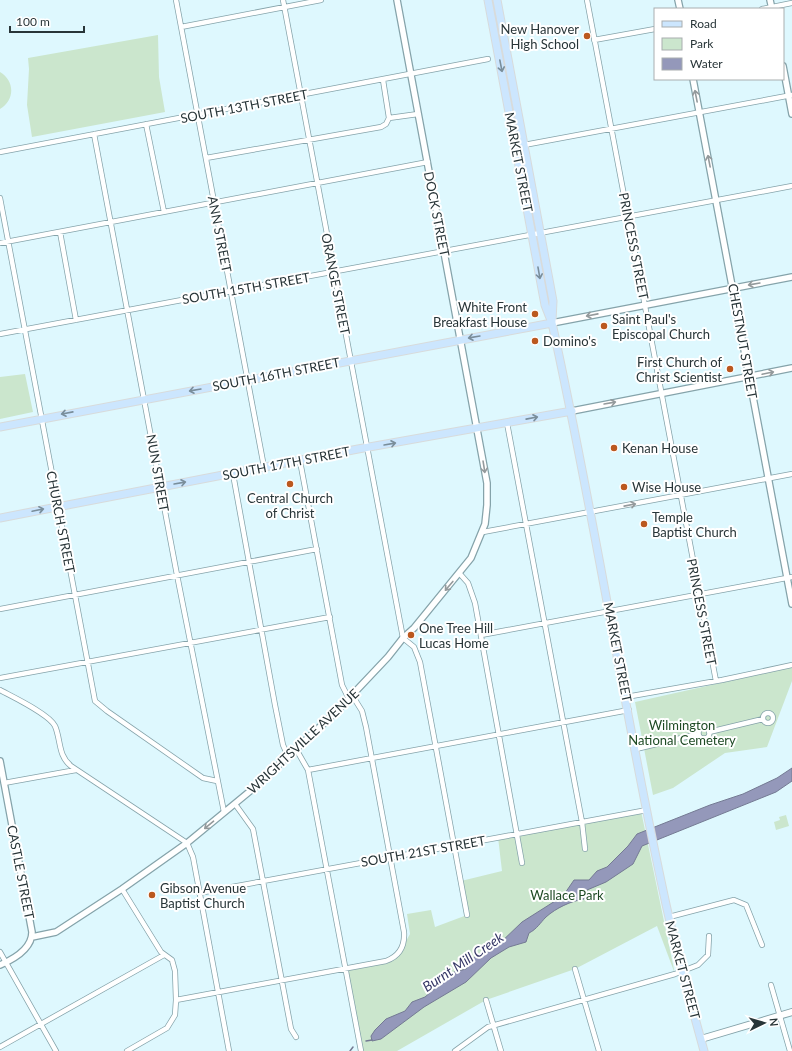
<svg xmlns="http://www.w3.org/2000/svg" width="792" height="1051" viewBox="0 0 792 1051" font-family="Lato,sans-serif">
	<rect width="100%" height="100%" fill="#def8fe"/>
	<path fill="#cbe6cd" d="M158 35 159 77 165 112 32 137 27 105 29 69 28 58Z
		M0 72C15 81 15 100 0 109Z
		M25 374 33 412 0 419V377Z
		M792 667V681L767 747 725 753 673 788 653 795 635 702Z
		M641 811 675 974 657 926 575 969 486 1000 397 1051H362L345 969 386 961 400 952 410 934 407 914 431 910 435 927 467 915 461 881 502 871 498 837Z
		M786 815 789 826 776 830 774 822 780 820 779 817Z"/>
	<path fill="#9498ba" stroke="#747a93" d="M792 768V781L776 792 642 846 633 864 606 882 587 890 584 899C571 901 556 908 546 917 540 923 537 929 529 933L526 942 509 947 491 958 466 982 424 1007 381 1039 372 1041 371 1036 375 1030 386 1019 405 1011 412 1002 425 997 454 972 466 969 474 957 497 946 522 922 563 896 574 880H589L597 871 607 867 628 846 637 834 710 805 743 794 777 778Z"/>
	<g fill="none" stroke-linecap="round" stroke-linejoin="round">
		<path stroke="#747a93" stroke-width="1.5" d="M366 1041 372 1040
			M350 1051 353 1047"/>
		<defs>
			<path id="minor" d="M176 0 264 467
				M283 0 403 638 414 647 420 662 467 915
				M587 0 716 681
				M762 9 792 3
				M181 27 321 0
				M594 40 655 29
				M389 118 418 114
				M146 124 164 212
				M94 134 177 575 224 812
				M524 145 792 95
				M0 152 488 59
				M206 158 381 127 386 124 389 118 383 80
				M0 198 95 701 107 711 203 778 217 781
				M60 232 76 320
				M0 243 428 162
				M0 334 792 186
				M507 423 582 822 585 849
				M300 461 342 685 349 699
				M233 474 275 705 283 745 288 756
				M483 532 792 474
				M460 574 468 583 475 603 522 863
				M0 609 317 549
				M481 635 792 577
				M0 678 330 617
				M0 690C13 697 49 714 55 726 61 740 58 756 71 766L187 843 193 857 229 1051
				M626 697 722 680 792 665
				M763 718a5 5 0 1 1 10 0a5 5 0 1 1-10 0Z
				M698.5 733a5.5 5.5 0 1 1 11 0a5.5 5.5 0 1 1-11 0Z
				M709 732 763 719
				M296 749 308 770 361 1051
				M636 749 698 734
				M308 770 629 710
				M4 783 76 770
				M235 804 253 829 291 1029 296 1037
				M122 889 161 952 172 960 175 971 176 1000 175 1015 167 1028 127 1051
				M199 893 647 810
				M669 917 734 900 746 905 762 945
				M0 952 56 1051
				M575 969 599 1051
				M771 985 790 1051
				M176 1000 386 961C400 956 405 946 404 932L366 727 362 711 352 695
				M486 1000 501 1051
				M0 1047 164 955
				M455 1051 488 1027 675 974 698 965 708 955 709 936"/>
			<path id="tertiary" d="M678 0 680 9
				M770 0 772 9
				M783 66 792 114
				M693 79 792 604
				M552 323 792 277
				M572 411 792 368
				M0 761 32 932C32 949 14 959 0 965
				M32 937 56 932 122 889 187 843 255 787 337 711 388 657 403 638 414 628 471 558 485 524 487 505V483L397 0"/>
			<path id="secondary" d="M701 1039 792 1012"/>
			<path id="primary" d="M488 0 545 305 552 323C594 513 623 705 664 895 675 948 690 999 704 1051
				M497 0 553 301 552 321
				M0 427 552 323
				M0 518 358 449 572 411"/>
		</defs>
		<use href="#minor" stroke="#85a3aa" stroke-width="6"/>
		<use href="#tertiary" stroke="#85a3aa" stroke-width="8"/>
		<use href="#secondary" stroke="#85a3aa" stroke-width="8"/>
		<use href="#primary" stroke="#d8dbdb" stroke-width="9"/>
		<use href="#minor" stroke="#fff" stroke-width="4.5"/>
		<use href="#tertiary" stroke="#fff" stroke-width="5.5"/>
		<use href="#secondary" stroke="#fff" stroke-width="6"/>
		<use href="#primary" stroke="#cce6fe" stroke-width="7"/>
	</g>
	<defs><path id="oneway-shaft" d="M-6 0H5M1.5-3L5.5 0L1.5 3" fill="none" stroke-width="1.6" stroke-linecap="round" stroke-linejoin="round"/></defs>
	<g stroke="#7a8e9b">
		<use href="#oneway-shaft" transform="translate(501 66) rotate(79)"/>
		<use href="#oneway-shaft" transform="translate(539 273) rotate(80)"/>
		<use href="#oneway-shaft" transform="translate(474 337) rotate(170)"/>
		<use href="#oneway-shaft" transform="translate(195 390) rotate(170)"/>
		<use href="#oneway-shaft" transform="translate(67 413) rotate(169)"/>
		<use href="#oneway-shaft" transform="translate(532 418) rotate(-11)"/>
		<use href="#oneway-shaft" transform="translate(390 444) rotate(-10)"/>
		<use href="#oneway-shaft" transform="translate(180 483) rotate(-10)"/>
		<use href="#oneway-shaft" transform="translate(38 510) rotate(-12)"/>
	</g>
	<g stroke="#949a9c">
		<use href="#oneway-shaft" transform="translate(696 96) rotate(-101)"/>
		<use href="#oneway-shaft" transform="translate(709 161) rotate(-101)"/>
		<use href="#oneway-shaft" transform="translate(754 284) rotate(170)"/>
		<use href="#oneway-shaft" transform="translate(592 315) rotate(169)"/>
		<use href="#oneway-shaft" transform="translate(768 373) rotate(-12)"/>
		<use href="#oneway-shaft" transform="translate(610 403) rotate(-10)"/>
		<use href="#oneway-shaft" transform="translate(484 467) rotate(81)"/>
		<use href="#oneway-shaft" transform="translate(630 505) rotate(-11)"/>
		<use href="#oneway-shaft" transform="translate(449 586) rotate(130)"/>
		<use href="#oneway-shaft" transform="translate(209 825) rotate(140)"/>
	</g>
	<g fill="#bb581f" stroke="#fff" stroke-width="1.5">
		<circle cx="587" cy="36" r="4"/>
		<circle cx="535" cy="314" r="4"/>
		<circle cx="604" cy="326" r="4"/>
		<circle cx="535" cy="341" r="4"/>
		<circle cx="730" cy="369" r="4"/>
		<circle cx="614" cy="448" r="4"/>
		<circle cx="290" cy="484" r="4"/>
		<circle cx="624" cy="487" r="4"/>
		<circle cx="644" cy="524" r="4"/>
		<circle cx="411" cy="635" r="4"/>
		<circle cx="152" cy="895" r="4"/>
	</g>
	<g text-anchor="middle" stroke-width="4" stroke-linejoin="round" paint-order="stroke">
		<g font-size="13" fill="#283538" stroke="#fff" text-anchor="start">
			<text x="579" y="34" text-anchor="end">New Hanover<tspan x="579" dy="15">High School</tspan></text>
			<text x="527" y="312" text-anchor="end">White Front<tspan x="527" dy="15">Breakfast House</tspan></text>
			<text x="612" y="324">Saint Paul's<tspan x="612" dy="15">Episcopal Church</tspan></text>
			<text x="543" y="346">Domino's</text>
			<text x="722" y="367" text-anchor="end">First Church of<tspan x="722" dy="15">Christ Scientist</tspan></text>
			<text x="622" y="453">Kenan House</text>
			<text x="632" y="492">Wise House</text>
			<text x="290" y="503" text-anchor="middle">Central Church<tspan x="290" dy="15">of Christ</tspan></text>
			<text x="652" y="522">Temple<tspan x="652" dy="15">Baptist Church</tspan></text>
			<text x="419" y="633">One Tree Hill<tspan x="419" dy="15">Lucas Home</tspan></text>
			<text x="160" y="893">Gibson Avenue<tspan x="160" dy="15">Baptist Church</tspan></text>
		</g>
		<g font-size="13" fill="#283538" stroke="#fff">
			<text transform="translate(244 106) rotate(-11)" y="5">SOUTH 13TH STREET</text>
			<text transform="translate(519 162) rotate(79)" y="5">MARKET STREET</text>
			<text transform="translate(437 214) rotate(79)" y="5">DOCK STREET</text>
			<text transform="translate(220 234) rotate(79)" y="5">ANN STREET</text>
			<text transform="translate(634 246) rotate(79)" y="5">PRINCESS STREET</text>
			<text transform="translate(336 284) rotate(79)" y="5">ORANGE STREET</text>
			<text transform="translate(246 288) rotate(-10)" y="5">SOUTH 15TH STREET</text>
			<text transform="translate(743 341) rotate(80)" y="5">CHESTNUT STREET</text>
			<text transform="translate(276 374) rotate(-11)" y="5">SOUTH 16TH STREET</text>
			<text transform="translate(286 463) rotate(-11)" y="5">SOUTH 17TH STREET</text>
			<text transform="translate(158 473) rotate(80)" y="5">NUN STREET</text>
			<text transform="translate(61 522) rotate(79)" y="5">CHURCH STREET</text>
			<text transform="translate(702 612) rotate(79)" y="5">PRINCESS STREET</text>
			<text transform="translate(618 652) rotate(79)" y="5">MARKET STREET</text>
			<text transform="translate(303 741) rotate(-43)" y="5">WRIGHTSVILLE AVENUE</text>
			<text transform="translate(423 851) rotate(-10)" y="5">SOUTH 21ST STREET</text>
			<text transform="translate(21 872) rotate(79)" y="5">CASTLE STREET</text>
			<text transform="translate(683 970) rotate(75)" y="5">MARKET STREET</text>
		</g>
		<g font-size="13" fill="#1e4a24" stroke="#fff">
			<text x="682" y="730">Wilmington<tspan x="682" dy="15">National Cemetery</tspan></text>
			<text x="567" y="900">Wallace Park</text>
		</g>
		<g font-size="14" font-style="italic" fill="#353766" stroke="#fff">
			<text transform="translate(463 962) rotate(-34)" y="5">Burnt Mill Creek</text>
		</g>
	</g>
	<rect x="654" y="8" width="130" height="72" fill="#ffffff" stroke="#a9aeaf"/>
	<rect x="662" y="21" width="20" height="6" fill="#cce6fe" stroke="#a9aeaf"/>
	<text x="690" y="28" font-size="12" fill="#283538">Road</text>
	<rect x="662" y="38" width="20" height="12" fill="#cbe6cd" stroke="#a9aeaf"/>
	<text x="690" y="48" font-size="12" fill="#283538">Park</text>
	<rect x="662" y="58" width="20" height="12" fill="#9498ba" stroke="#a9aeaf"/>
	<text x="690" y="68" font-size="12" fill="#283538">Water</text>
	<g transform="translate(764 1023) rotate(85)" stroke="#ffffff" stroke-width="3" paint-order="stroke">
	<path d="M0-3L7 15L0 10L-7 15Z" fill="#283538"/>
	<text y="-6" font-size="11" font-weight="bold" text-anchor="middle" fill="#283538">N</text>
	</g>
	<path d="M10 26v6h74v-6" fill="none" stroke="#283538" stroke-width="2"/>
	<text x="16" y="26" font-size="12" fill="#283538" stroke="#ffffff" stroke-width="3" paint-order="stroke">100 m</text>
</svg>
